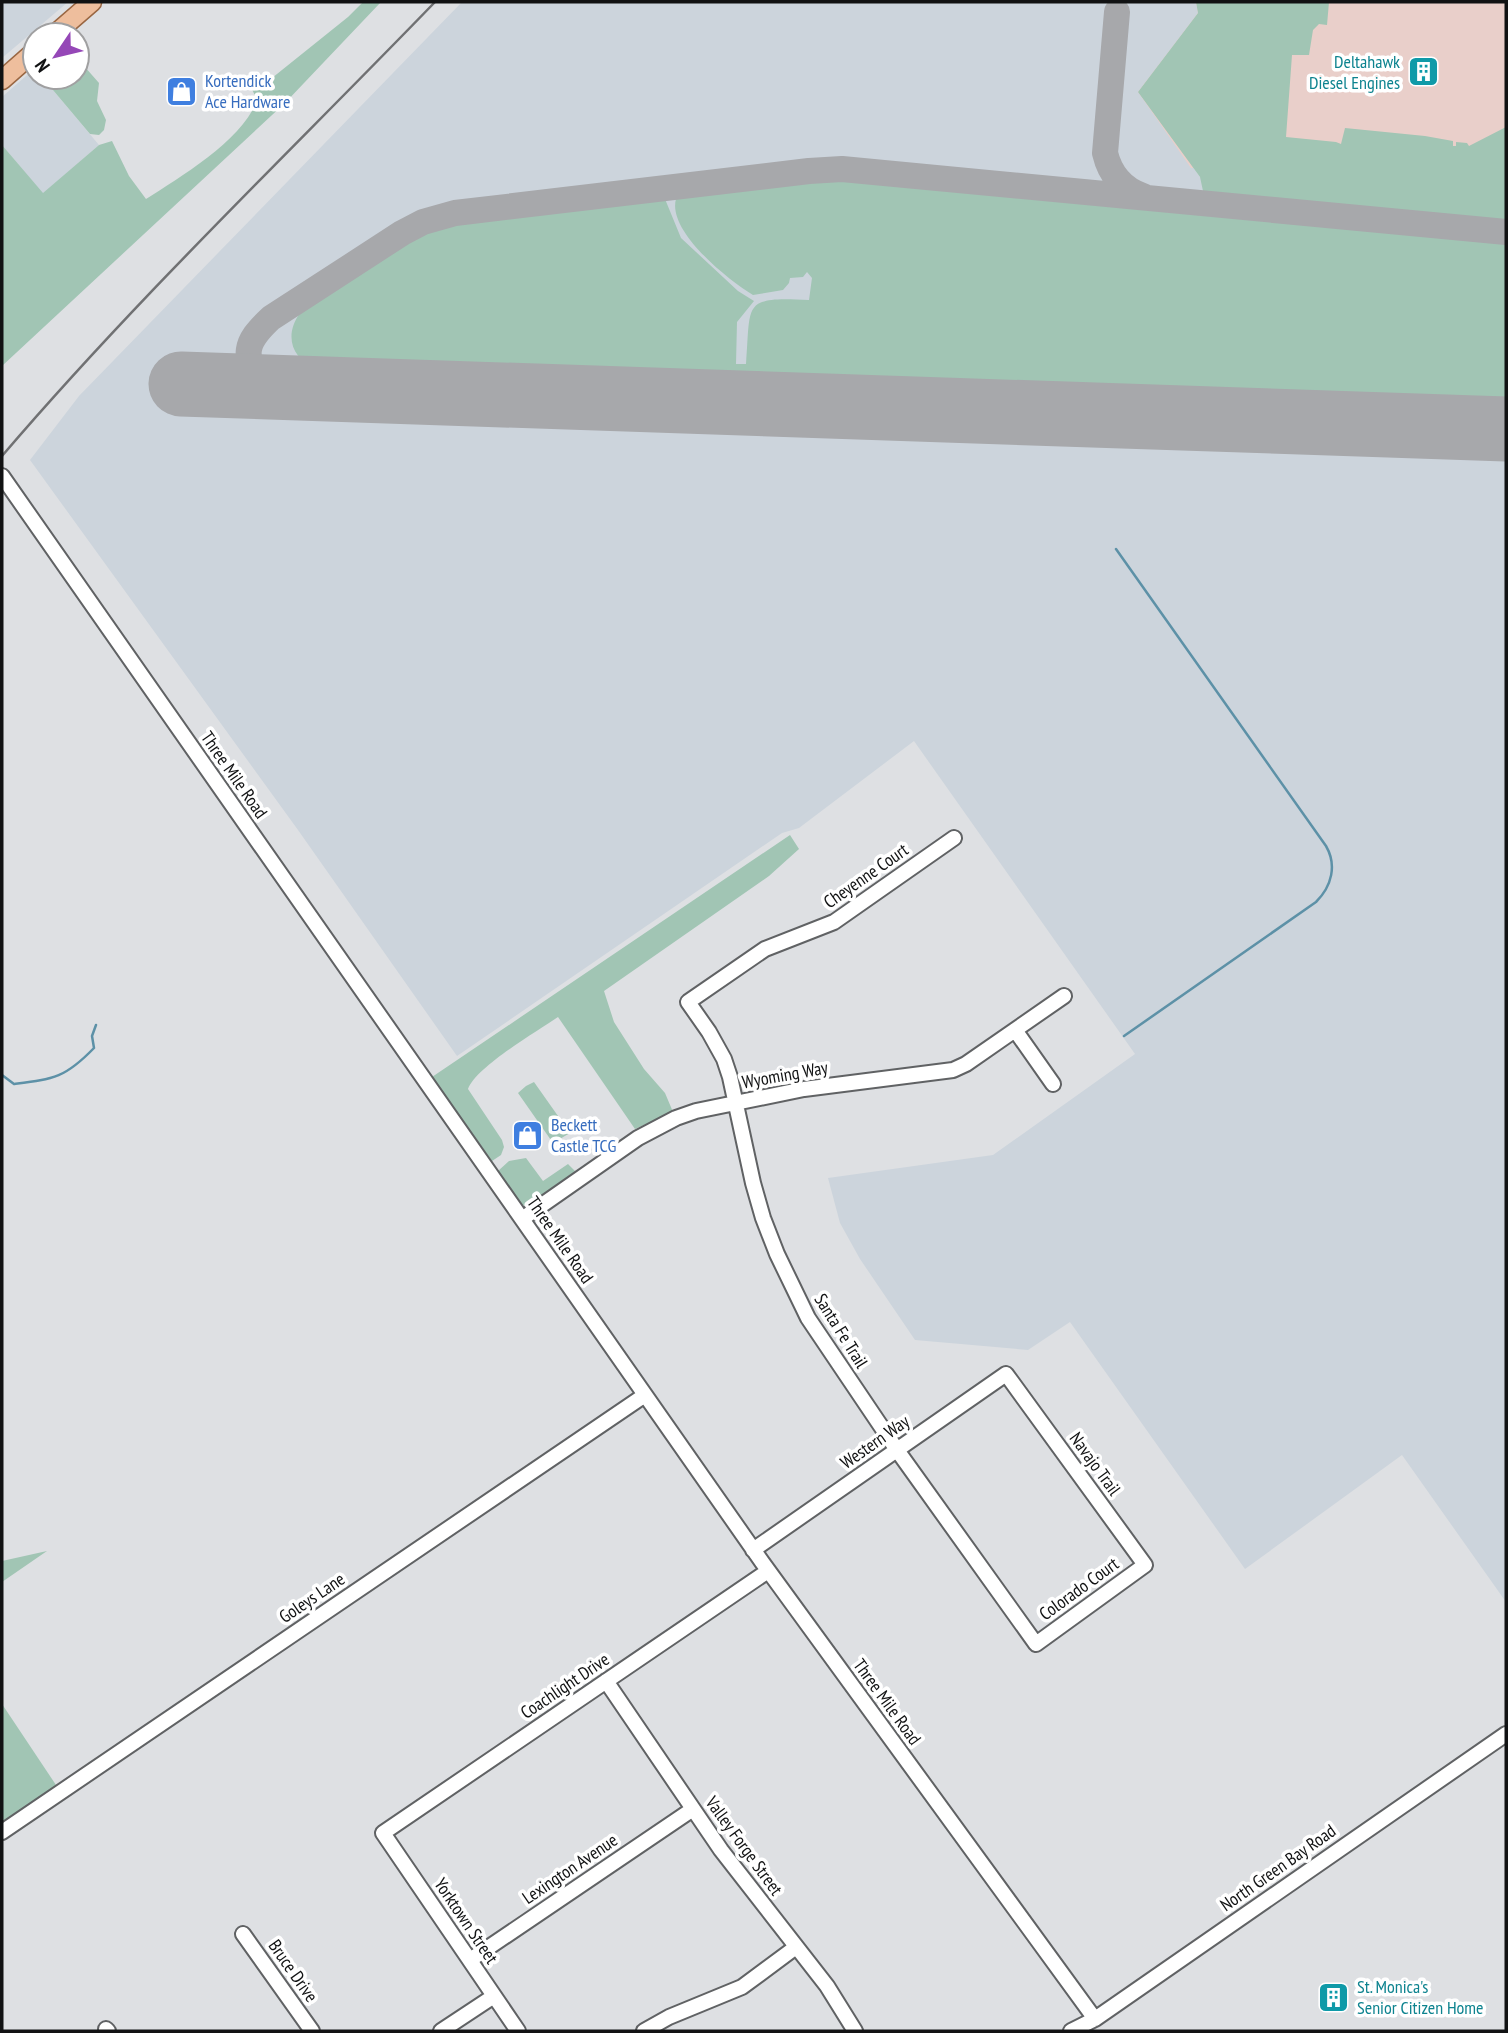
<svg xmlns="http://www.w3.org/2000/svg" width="1508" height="2033" viewBox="0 0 1508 2033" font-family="'PT Sans Narrow',sans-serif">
	<rect width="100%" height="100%" fill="#dee0e3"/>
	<path fill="#ccd4dc" d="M2 2H68L2 58Z
		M462 2H1196L1198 13 1138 92 1200 177 1506 168V1602L1402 1455 1245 1569 1070 1322 1028 1350 915 1340 860 1259 840 1223 828 1178 993 1155 1135 1054 914 741 799 828 782 833 457 1056 298 830 30 460 79 396Z
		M34 69 35 77H42L99 145 43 194 2 145V97Z"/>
	<path fill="#e9cfca" d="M1196 2H1506V168H1191L1138 92 1198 13Z"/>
	<path fill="#a1c5b4" d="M363 2H381L285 103 2 366V145L43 193 99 145 112 141 129 176 146 199C180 177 243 140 257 100L250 85 272 78 348 17Z
		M1196 2H1329L1327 25 1319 24 1313 30 1309 55H1292L1286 137 1336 142 1341 144 1345 128 1425 136 1453 141V146H1456V142L1467 143 1469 146 1506 127V220L1203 191 1200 177 1138 92 1198 13Z
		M77 58 99 83 97 101 106 120 104 130 99 135 90 134 42 77H77Z
		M828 180 1506 244V409L317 369C291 359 284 335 300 313L409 241 431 231 464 223 665 199 681 238 738 291 754 301 737 322 736 364H746C751 304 741 296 809 300L812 278 807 272 803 277 790 278 789 283 783 290 753 295C728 280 667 231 676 199Z
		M790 835 799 849 769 876 604 991 614 1022 644 1069 665 1093 673 1112 635 1129 558 1017C536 1032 476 1067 468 1089L502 1140 504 1147 501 1155 492 1161 432 1077Z
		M534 1082 570 1133 553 1143 518 1093 526 1086Z
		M526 1158 543 1181 568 1164 575 1171 572 1178 530 1207 522 1205 498 1171 509 1161Z
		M47 1551 2 1582V1561Z
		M2 1704 58 1788 2 1826Z"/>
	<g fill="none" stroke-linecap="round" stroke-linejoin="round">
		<path stroke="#5d91a7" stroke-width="2.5" d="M1116 549 1326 846C1337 865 1332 886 1316 902L1124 1036
			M2 1075 14 1084C54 1079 65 1078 94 1048L92 1036 96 1025"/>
		<path stroke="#a7a8ab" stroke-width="26" d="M1117 12 1105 153C1110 174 1122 189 1143 196
			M259 387C244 354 243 344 271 318L402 233 423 222 455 213 809 171 842 169 1506 232"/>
		<path stroke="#a7a8ab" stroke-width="65" d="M181 384 1506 429"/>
		<defs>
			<path id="minor" d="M2 476 762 1562 1095 2019
				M1015 1030 1053 1084
				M522 1219 638 1138 676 1118 696 1111 804 1089 953 1070 966 1064 1064 996
				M753 1550 1006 1374 1145 1565 1036 1644 897 1450 808 1318 777 1254 763 1218 753 1183 730 1077 724 1059 709 1032 688 1002 765 949 834 922 954 838
				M606 1681 721 1850 827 1986 855 2031
				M2 1832 645 1395
				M243 1934 312 2031
				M470 1960 693 1809
				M106 2029 108 2031
				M441 2031 494 1996
				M518 2031 383 1833 768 1571
				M644 2031 669 2017 742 1987 796 1947
				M1071 2031 1095 2019 1506 1734"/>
			<path id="major" d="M54 35 92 2
				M2 80 35 51"/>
		</defs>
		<use href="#minor" stroke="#606264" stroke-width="18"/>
		<use href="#major" stroke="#996642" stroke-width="21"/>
		<use href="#minor" stroke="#fff" stroke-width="14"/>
		<use href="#major" stroke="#eebe9d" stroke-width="18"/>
		<path stroke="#707173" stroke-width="2.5" d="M2 456C138 297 290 152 435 2"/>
	</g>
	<defs>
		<symbol id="building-square" viewBox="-11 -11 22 22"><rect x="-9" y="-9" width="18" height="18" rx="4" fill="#0f9aa8" stroke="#fff"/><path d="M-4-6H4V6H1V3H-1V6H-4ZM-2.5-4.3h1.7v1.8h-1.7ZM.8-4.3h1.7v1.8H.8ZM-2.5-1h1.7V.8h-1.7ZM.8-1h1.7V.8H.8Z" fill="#fff"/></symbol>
		<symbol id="shop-square" viewBox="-11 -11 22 22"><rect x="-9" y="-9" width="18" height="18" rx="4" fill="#3f7fe0" stroke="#fff"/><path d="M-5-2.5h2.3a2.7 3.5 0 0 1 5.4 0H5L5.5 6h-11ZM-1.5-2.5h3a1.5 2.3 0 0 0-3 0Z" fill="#fff"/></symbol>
	</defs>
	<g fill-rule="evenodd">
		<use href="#building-square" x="1406" y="54" width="35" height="35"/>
		<use href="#shop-square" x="164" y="74" width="35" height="35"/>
		<use href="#shop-square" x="510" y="1118" width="35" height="35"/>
		<use href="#building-square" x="1316" y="1980" width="35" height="35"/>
	</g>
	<g text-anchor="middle" stroke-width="7" stroke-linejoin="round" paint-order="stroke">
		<g font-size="18" fill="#0d838f" stroke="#fff" text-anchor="end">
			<text x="1400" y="68">Deltahawk<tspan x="1400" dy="21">Diesel Engines</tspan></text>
			<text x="1357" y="1993" text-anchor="start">St. Monica's<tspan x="1357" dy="21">Senior Citizen Home</tspan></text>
		</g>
		<g font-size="18" fill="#366cbe" stroke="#fff" text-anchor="start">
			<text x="205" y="87">Kortendick<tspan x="205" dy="21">Ace Hardware</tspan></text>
			<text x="551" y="1131">Beckett<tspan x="551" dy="21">Castle TCG</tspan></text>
		</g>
		<g font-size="18" fill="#111213" stroke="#fff">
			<text transform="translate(234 775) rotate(55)" y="6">Three Mile Road</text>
			<text transform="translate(866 876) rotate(-35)" y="6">Cheyenne Court</text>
			<text transform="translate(785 1075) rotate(-10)" y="6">Wyoming Way</text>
			<text transform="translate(560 1240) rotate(55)" y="6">Three Mile Road</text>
			<text transform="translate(841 1331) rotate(58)" y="6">Santa Fe Trail</text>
			<text transform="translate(875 1442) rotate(-35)" y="6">Western Way</text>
			<text transform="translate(1095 1464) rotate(54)" y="6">Navajo Trail</text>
			<text transform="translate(1079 1589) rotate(-36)" y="6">Colorado Court</text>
			<text transform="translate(312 1598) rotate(-34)" y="6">Goleys Lane</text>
			<text transform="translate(565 1686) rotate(-34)" y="6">Coachlight Drive</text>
			<text transform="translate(887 1702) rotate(54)" y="6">Three Mile Road</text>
			<text transform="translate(744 1846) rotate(54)" y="6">Valley Forge Street</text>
			<text transform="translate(1278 1868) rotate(-35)" y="6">North Green Bay Road</text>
			<text transform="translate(570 1869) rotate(-34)" y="6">Lexington Avenue</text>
			<text transform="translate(466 1921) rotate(56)" y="6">Yorktown Street</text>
			<text transform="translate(293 1971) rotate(55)" y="6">Bruce Drive</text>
		</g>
	</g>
	<rect width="1508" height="2033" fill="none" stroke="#111213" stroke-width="7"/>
	<g transform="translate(56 56) rotate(235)"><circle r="33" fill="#ffffff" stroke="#a0a0a1" stroke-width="2"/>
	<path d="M0-5L12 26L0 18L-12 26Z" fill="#9547b7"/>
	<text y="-10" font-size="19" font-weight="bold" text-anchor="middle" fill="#111213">N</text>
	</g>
</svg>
